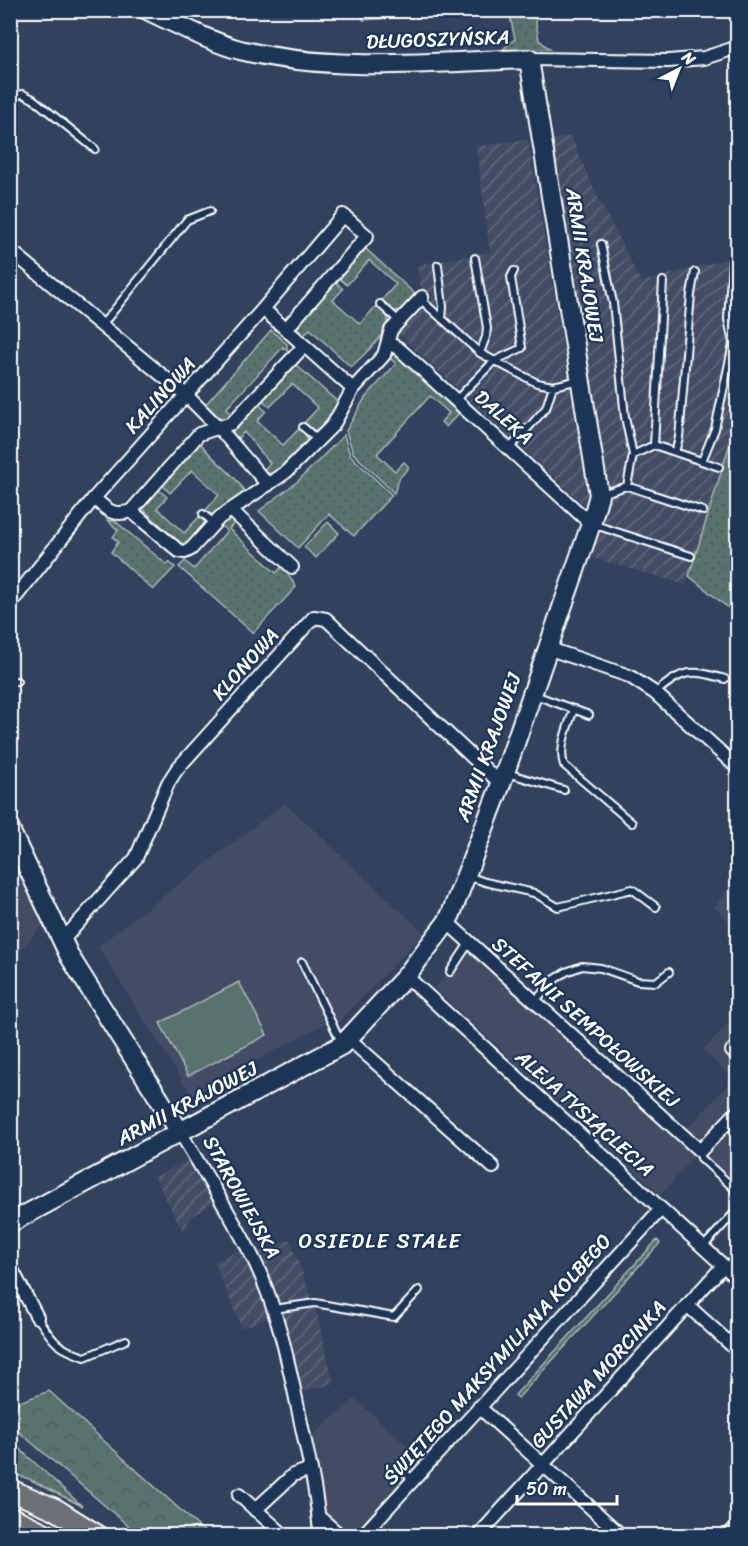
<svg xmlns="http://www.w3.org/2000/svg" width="748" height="1546" viewBox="0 0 748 1546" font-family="Sriracha,sans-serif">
	<defs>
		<pattern id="industrial-furrows" width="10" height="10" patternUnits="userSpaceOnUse" patternTransform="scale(1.5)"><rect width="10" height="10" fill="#434d65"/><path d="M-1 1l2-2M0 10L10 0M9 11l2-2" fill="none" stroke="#5f687c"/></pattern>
		<pattern id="grass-dots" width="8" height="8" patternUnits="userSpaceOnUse" patternTransform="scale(1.5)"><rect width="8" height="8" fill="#59726e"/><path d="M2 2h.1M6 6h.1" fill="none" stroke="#515b5a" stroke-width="1.8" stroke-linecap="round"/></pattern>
		<pattern id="forest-crowns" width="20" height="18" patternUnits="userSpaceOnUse" patternTransform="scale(1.5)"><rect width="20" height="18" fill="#59726e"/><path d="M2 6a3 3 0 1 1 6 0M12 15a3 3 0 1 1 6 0" fill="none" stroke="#515b5a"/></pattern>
	</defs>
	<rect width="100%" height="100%" fill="#31415e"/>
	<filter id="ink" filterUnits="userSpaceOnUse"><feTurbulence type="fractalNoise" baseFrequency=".0167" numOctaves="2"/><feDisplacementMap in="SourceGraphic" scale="12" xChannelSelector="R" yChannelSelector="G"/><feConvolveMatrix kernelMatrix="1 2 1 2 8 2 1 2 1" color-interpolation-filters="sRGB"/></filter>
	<g filter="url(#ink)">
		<path fill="#434d65" d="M285 803 424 933 334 1027 329 1030 325 1023 192 1096 98 946Z
			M10 852 43 924 11 963H10Z
			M737 880V928L714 907Z
			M471 949 695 1154 661 1195 434 988Z
			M737 1014V1186L682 1135 733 1079 703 1050Z
			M355 1399 423 1460 357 1532 347 1534 339 1529 327 1518 322 1506 308 1439Z"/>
		<path fill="url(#industrial-furrows)" d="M571 136 593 187 641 282 737 256V421L686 585 590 557 605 508 549 140Z
			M528 139 588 496 584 505 396 332 428 298 421 289 417 265 490 252 476 146Z
			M191 1158 218 1200 191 1217 183 1232 155 1177Z
			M290 1239 316 1310 334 1384 289 1394 270 1317 242 1328 214 1262 244 1247 264 1251Z"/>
		<path fill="url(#grass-dots)" stroke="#acb8b6" stroke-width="1.5" d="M362 11H553L534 12 539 40 550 49 502 50 515 39 509 12 434 15 363 20Z
			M363 249H366L415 294V297L402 310 394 311 381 301 396 284 369 260 347 285 338 277Z
			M335 281 343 289 333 300 360 324 377 305C381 308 386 311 387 316 393 331 361 357 351 367L310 329 303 336 297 328Z
			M271 330 287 344V351L283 347 226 409 233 416C220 423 214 413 205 405Z
			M395 354 459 413 446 427 441 422 449 413 430 396 377 454 395 471 404 462 408 466V469L400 477 394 493 353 453 346 431 365 398 396 364 389 357Z
			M295 364 339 403 321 429 314 430 304 423 318 408 292 384 270 407 261 399Z
			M258 404 266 411 257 421 283 445 300 428C303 432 307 435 307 440 306 448 279 471 272 474L263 471 270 463 244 432 236 440 233 436V429Z
			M737 421V615L689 576Z
			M344 435 350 455 392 495 354 536 329 514 298 548 259 511 298 481Z
			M199 441C212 462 236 472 246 495L213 515 205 511 219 495 192 470 170 493 160 483Z
			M156 487 167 497 157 508 184 533 200 516 206 524 191 542 180 544 144 510 143 504Z
			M231 519 235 522 229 529 276 573 283 566 296 587 253 633 179 567 185 561 194 569 227 531 220 525 225 520Z
			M107 520 115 521 167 565 169 562 175 567 153 590 111 552 118 542 113 537 118 530Z
			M657 1240 660 1243 518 1398 515 1395Z
			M11 1441 82 1506 29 1479 11 1473Z"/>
		<path fill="url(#forest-crowns)" stroke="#acb8b6" stroke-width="1.5" d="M49 1391 208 1535H139L11 1425V1399L17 1403Z"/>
		<path fill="#59726e" stroke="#acb8b6" stroke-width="1.5" d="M328 522 339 533 316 558 304 547Z
			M239 982 267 1035 188 1076 160 1023Z"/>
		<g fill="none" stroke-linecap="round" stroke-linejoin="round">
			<defs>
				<path id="lane" d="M10 96 23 94 33 99 95 149
					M601 244 613 303 625 417 633 455
					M475 258 487 328 486 337 480 353
					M438 265 443 307 442 319
					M420 299 480 353 508 368 537 383 553 386 580 380
					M380 304 399 321
					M102 325 187 220 210 211
					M733 343 728 319 732 262 738 261
					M456 400 494 361 522 348 511 277 514 271
					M303 427 318 440
					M654 445 663 281
					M509 449 546 408 553 386
					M675 452 679 438 691 294 695 272
					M702 461 715 429 733 344 738 336
					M627 486 633 455 654 445 719 467
					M601 494 627 486 703 511
					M203 514 214 523
					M592 524 691 556
					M10 682 17 681
					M655 693C684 669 690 669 725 679
					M535 695 589 715
					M574 709C568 727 558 747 564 765L632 823
					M507 773 564 790
					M468 876 485 882 534 893 558 907 632 889 656 907
					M302 962 341 1042
					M450 972 469 943
					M535 1001 554 980 566 972 582 966 601 968 638 981 656 982 669 972
					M700 1151 701 1158 738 1192
					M703 1247 738 1209
					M274 1309 315 1303 394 1317 419 1290
					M37 1317C53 1341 56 1348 85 1357L126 1340
					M399 1467 413 1480
					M10 1530 24 1533"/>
				<path id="street" d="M529 59 669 61 704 58 738 47
					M10 250 186 395 219 428 268 485
					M263 309 353 389 384 355 391 330 422 297
					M388 343 398 348 417 365 591 524
					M94 498C107 510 113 517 131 511L179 551 185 552 191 549 219 518 286 472 333 425 353 389
					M231 510 292 567
					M131 511 199 434 232 423 304 346
					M10 604 94 498 263 309 343 215 367 236 286 329
					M547 648 629 676 655 693 738 768
					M447 922 700 1151 738 1111
					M62 941 136 858 168 783 177 769 314 617 326 619 501 784
					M406 976 738 1279
					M348 1038 493 1167
					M738 1046 732 1051 738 1056
					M180 1132C203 1171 228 1210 249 1250 277 1303 289 1365 301 1423 309 1460 318 1498 320 1536
					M10 1266 37 1317
					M687 1305 738 1351
					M479 1407 622 1536
					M239 1495 285 1536
					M255 1510 293 1475 311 1469
					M319 1517 341 1536
					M362 1536 661 1209
					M478 1536 723 1266
					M728 1536 738 1525"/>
				<path id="secondary" d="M10 830 70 957 180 1132
					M10 1223 342 1045 406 976 447 922 451 914 501 784 591 524 599 495 529 59C433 62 334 73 240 50 208 41 177 24 147 10"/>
				<path id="primary" d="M10 1490 55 1509 98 1536
					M10 1517 50 1536"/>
			</defs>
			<use href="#lane" stroke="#fff" stroke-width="10"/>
			<use href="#street" stroke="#fff" stroke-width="16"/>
			<use href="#secondary" stroke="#fff" stroke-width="22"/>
			<use href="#primary" stroke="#fff" stroke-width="24"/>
			<use href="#lane" stroke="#1d3557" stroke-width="6"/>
			<use href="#street" stroke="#1d3557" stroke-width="12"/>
			<use href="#secondary" stroke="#1d3557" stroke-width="18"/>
			<use href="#primary" stroke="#6b6f75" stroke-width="20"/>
		</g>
	</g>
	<g text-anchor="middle" stroke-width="4.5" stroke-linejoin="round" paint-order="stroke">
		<g font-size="20" fill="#fff" stroke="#1d3557">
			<text transform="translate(438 39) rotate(-2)" y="7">DŁUGOSZYŃSKA</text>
			<text transform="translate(585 265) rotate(81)" y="7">ARMII KRAJOWEJ</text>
			<text transform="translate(160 395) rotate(-48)" y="7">KALINOWA</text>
			<text transform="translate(504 417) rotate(42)" y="7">DALEKA</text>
			<text transform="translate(245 664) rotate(-48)" y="7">KLONOWA</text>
			<text transform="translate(488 747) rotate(-70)" y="7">ARMII KRAJOWEJ</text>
			<text transform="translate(586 1022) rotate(42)" y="7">STEFANII SEMPOŁOWSKIEJ</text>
			<text transform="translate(187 1103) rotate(-28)" y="7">ARMII KRAJOWEJ</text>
			<text transform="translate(585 1113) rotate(42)" y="7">ALEJA TYSIĄCLECIA</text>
			<text transform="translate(242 1197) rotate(61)" y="7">STAROWIEJSKA</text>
			<text transform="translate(497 1359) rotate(-48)" y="7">ŚWIĘTEGO MAKSYMILIANA KOLBEGO</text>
			<text transform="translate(598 1374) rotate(-48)" y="7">GUSTAWA MORCINKA</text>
		</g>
		<g font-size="21" letter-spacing="1.5" fill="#fff" stroke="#1d3557">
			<text x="380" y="1248">OSIEDLE STAŁE</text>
		</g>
	</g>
	<rect width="748" height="1546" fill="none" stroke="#1d3557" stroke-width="36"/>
	<rect x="18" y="18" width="712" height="1510" fill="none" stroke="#fff" stroke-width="2" filter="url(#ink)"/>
	<g transform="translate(679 69) rotate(42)" stroke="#1d3557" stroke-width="4.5" paint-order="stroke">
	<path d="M0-4.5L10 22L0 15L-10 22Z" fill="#ffffff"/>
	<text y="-9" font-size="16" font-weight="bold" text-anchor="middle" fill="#ffffff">N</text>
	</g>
	<path d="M517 1495v9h100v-9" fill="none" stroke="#ffffff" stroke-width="3"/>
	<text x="526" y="1495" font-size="18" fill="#ffffff" stroke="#1d3557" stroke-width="4.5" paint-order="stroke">50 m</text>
</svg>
